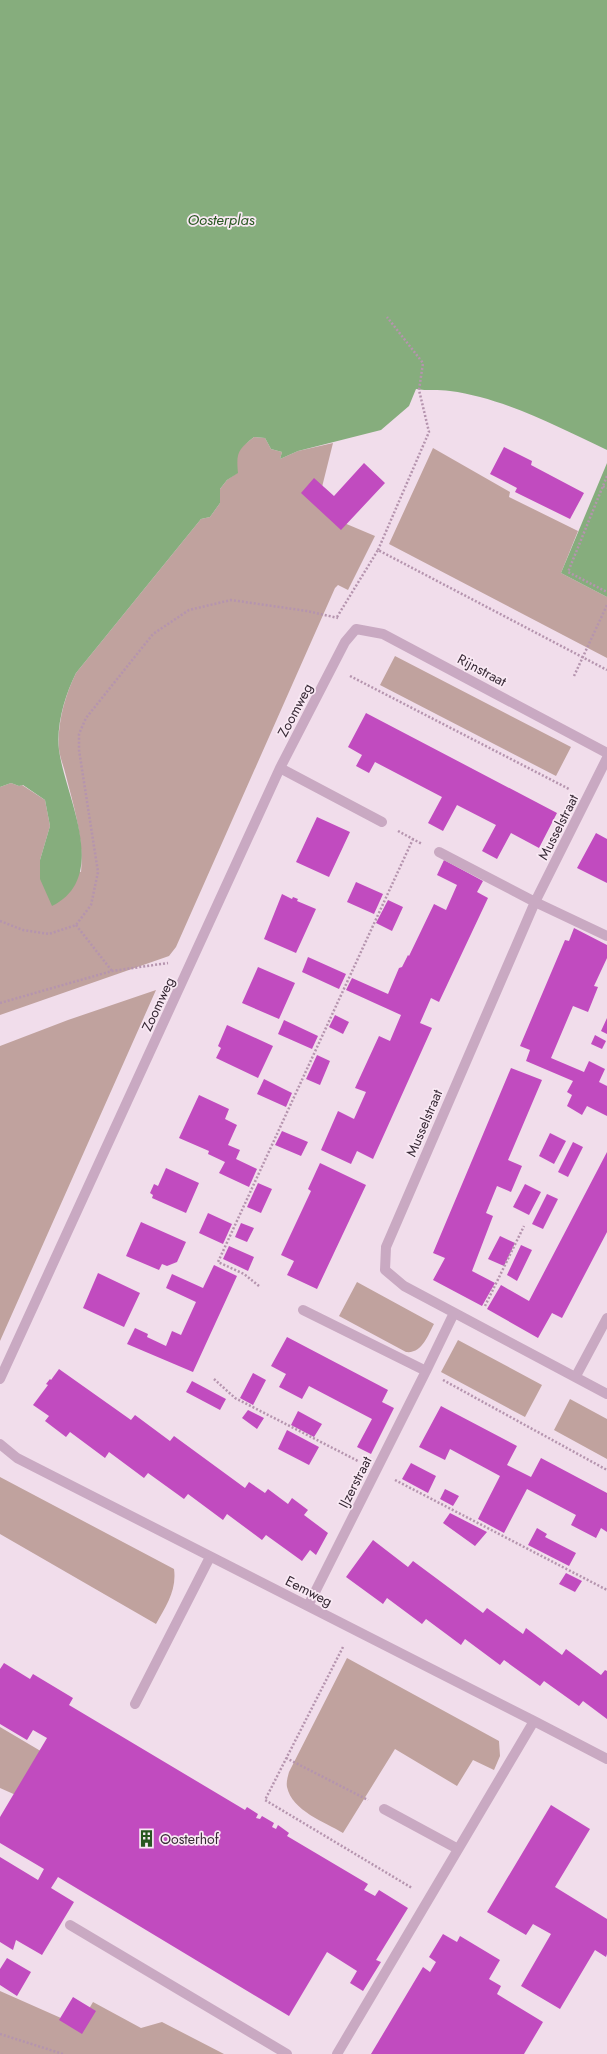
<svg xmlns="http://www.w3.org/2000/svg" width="607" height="2054" viewBox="0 0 607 2054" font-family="Jost,sans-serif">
	<rect width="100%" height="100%" fill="#f1ddeb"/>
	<path fill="#c0a29e" d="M254 437 265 438 271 449 282 452 280 459 298 451 333 443 321 491 337 520 375 536 348 590 338 585 335 588 176 947 169 956 0 1015V787L11 783 19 786 22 785 45 800 50 826 40 860 81 872C84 840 74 807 66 776 64 767 60 758 59 749 57 724 65 695 76 673L201 519 210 517 220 503V489L227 480 237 473 236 460 239 449Z
		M433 448 510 492 509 497 578 531 561 573 607 597V658L389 544Z
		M395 656 571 747 556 776 380 685Z
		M156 990 0 1341V1046L68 1020Z
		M357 1282 434 1324C428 1335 422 1354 406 1352L339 1316Z
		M458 1340 542 1385 525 1417 441 1372Z
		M570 1399 607 1419V1459L554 1430Z
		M0 1477 174 1569C177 1590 166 1606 156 1624L0 1534Z
		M347 1658 499 1741 500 1756 494 1770 473 1760 457 1786 395 1749 343 1833C325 1822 292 1811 287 1787 286 1782 288 1776 289 1772Z
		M0 1727 44 1753 18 1796 0 1788Z
		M0 1991 79 2026 93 2002 141 2028 162 2022 224 2054H0Z"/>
	<path fill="#86ad7d" d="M0 0H607V450C558 427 504 398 450 391 439 389 427 391 416 389L409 406 381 430 298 451 280 459 282 452 271 449 265 438 254 437C238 450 236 452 238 473L227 480 220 489V503L210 517 201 519 76 673C65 695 56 725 59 750 65 796 111 877 52 906L40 879V860L50 826 45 800 23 785 19 786 11 783 0 787Z
		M607 463V597L561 573Z"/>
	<path fill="#c14bbf" d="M504 447 532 461 531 465 584 493 570 519 515 492 517 488 490 474Z
		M364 463 385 483 341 530 301 493 314 478 334 496Z
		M366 713 557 813 539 848 511 833 497 859 482 851 496 825 457 805 443 831 428 823 442 797 375 762 369 773 356 766 362 755 348 747Z
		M317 817 350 832 329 877 296 862Z
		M596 833 607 839V883L577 868Z
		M444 860 483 881 477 892 488 898 439 1002 431 998 420 1023 432 1028 373 1159 357 1151 351 1164 321 1150 338 1111 354 1119 366 1092 355 1088 379 1036 390 1041 401 1015 346 990 352 978 388 994 399 968 402 967 408 955 409 956 434 904 446 910 457 885 437 875Z
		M356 882 383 894 374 914 347 902Z
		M282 894 292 899 293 897 298 899 297 901 316 909 296 953 264 939Z
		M388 900 403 907 392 931 376 923Z
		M574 928 607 945V958L594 986 598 987 588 1012 573 1006 551 1058 584 1072 589 1061 605 1069 599 1082 607 1086V1116L587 1106 582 1115 567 1106 572 1095 567 1092 573 1081 526 1061 530 1050 520 1046 565 940 569 941Z
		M308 957 346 974 339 989 302 972Z
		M258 967 295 983 279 1019 242 1003Z
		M335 1015 349 1022 343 1034 329 1027Z
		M607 1018V1034L601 1031Z
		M284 1020 318 1036 312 1049 278 1034Z
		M227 1025 273 1046 258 1078 216 1058 221 1048 218 1046Z
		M595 1035 606 1041 602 1049 591 1044Z
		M317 1055 330 1061 320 1085 306 1079Z
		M511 1068 542 1080 508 1160 522 1166 511 1192 497 1186 486 1213 493 1216 472 1271 495 1283 482 1306 433 1280 445 1258 433 1253Z
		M264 1079 292 1093 286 1107 257 1094Z
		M199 1095 229 1109 225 1119 237 1125 228 1145 240 1150 236 1159 257 1169 249 1187 219 1173 225 1162 208 1154 209 1151 179 1138Z
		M282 1131 308 1142 301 1156 275 1145Z
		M550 1133 566 1141 554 1164 539 1156Z
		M573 1142 583 1147 568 1177 558 1172Z
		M607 1152V1232L562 1318 552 1313 538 1338 487 1309 501 1285 529 1301Z
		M320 1163 366 1185 317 1289 287 1275 294 1261 281 1255 311 1191 308 1189Z
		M166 1168 199 1183 186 1213 152 1198 153 1195 150 1193 154 1184 158 1186Z
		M258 1183 272 1189 261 1213 247 1207Z
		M525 1184 541 1192 529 1215 513 1207Z
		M547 1194 558 1199 543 1229 532 1224Z
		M208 1213 232 1224 223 1244 199 1233Z
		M141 1222 186 1242 177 1262 167 1266 162 1264 159 1270 126 1256Z
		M241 1223 254 1228 247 1242 235 1237Z
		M500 1236 515 1243 504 1266 488 1259Z
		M521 1245 532 1250 517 1281 507 1275Z
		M229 1246 254 1257 248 1271 223 1259Z
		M214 1265 237 1276 193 1372 127 1344 135 1328 148 1334 147 1337 166 1346 172 1331 181 1335 196 1302 166 1288 172 1274 203 1288Z
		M98 1273 140 1293 124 1327 83 1308Z
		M287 1337 388 1390 382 1402 394 1408 371 1454 357 1447 372 1419 309 1386 302 1399 279 1387 286 1374 271 1366Z
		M59 1369 131 1420 135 1415 170 1441 174 1436 245 1488 249 1482 265 1493 268 1489 288 1504 292 1498 308 1510 304 1515 328 1533 316 1555 310 1550 302 1561 266 1535 262 1540 227 1514 223 1520 188 1494 184 1499 148 1473 144 1478 109 1452 105 1458 70 1432 66 1437 45 1421 49 1416 33 1405 48 1385 46 1384 50 1379 51 1380Z
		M253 1373 266 1380 253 1405 240 1398Z
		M192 1381 226 1399 220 1410 186 1392Z
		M441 1406 517 1446 507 1465 531 1477 541 1458 607 1493V1532L601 1528 596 1538 571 1525 576 1515 527 1489 504 1533 478 1519 500 1476 450 1449 445 1460 419 1447Z
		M248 1410 264 1418 257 1429 242 1418Z
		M298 1411 322 1424 314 1437 291 1425Z
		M287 1430 319 1447 309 1465 278 1449Z
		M411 1463 436 1476 428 1493 402 1479Z
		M445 1489 459 1496 453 1506 440 1499Z
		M450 1513 487 1532 475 1546 443 1523Z
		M537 1528 547 1534 545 1537 576 1553 569 1566 528 1545Z
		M373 1540 408 1567 413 1561 483 1613 487 1608 523 1634 526 1628 562 1655 566 1649 601 1675 605 1670 607 1671V1719L583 1701 579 1706 544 1681 540 1686 504 1660 500 1665 465 1639 461 1645 426 1619 422 1624 387 1598 383 1604 346 1577Z
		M566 1573 582 1581 575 1592 559 1584Z
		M4 1663 30 1679 33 1674 73 1698 69 1705 245 1810 247 1807 258 1814 256 1818 260 1819 262 1816 274 1823 272 1827 276 1829 278 1825 289 1833 287 1836 368 1884 364 1890 375 1896 379 1890 408 1908 376 1960 381 1962 363 1991 350 1983 357 1971 327 1952 289 2016 58 1877 51 1888 74 1902 42 1955 16 1940 13 1950 0 1942V1857L38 1880 44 1869 0 1843V1817L47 1738 33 1730 27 1740 0 1724V1669Z
		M551 1805 590 1829 555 1887 607 1919V1954L606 1957 595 1950 560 2009 521 1986 551 1934 533 1924 526 1935 487 1912Z
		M443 1934 457 1942 460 1936 500 1960 489 1979 501 1986 497 1994 543 2022 524 2054H371L423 1967 430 1972 436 1962 429 1957Z
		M7 1958 31 1972 17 1996 0 1985V1969Z
		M73 1997 96 2011 82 2034 59 2020Z"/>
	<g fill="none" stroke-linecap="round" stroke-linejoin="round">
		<path stroke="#b594ae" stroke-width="2.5" stroke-dasharray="2 2" stroke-linecap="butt" d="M607 476 568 572 607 592
			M603 486 607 488
			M378 550 429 432 419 390 423 363 387 317
			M337 617 378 550 607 670
			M350 676 569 789
			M574 676 607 605
			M398 831 422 844
			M0 921 23 930 49 934 76 925 91 905 98 872 79 750V734L86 718 153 634 189 610 231 600 307 611 338 618
			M76 925 112 971
			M0 1003 112 971 168 963
			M259 1286 244 1274 218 1262 413 839
			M485 1306 524 1226
			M214 1379 235 1398 358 1461
			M443 1380 607 1470
			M395 1480 607 1590
			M343 1647 265 1800 412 1888
			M286 1758 368 1800
			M0 2034 63 2054"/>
		<path stroke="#c9a9c2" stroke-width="10" d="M607 758 535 902 386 1247 385 1270 404 1286 607 1394
			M280 768 382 822
			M439 852 535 902 607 936
			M303 1310 426 1371 454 1313
			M576 1376 607 1318
			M0 1379 280 768 345 642 356 629 383 634 607 753
			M0 1444 17 1458 534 1721 607 1759
			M308 1606 426 1371
			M135 1704 210 1557
			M384 1809 458 1849
			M70 1925 287 2054
			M337 2054 534 1721"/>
	</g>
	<defs>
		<symbol id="building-bare" viewBox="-9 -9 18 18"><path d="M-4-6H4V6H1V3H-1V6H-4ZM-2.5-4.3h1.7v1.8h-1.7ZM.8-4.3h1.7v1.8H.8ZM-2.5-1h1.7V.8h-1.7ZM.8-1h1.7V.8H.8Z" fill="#285720" stroke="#f9e9f4" stroke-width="2.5" paint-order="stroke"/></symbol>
	</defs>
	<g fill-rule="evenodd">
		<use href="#building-bare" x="134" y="1826" width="25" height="25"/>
	</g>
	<g text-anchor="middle" stroke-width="3.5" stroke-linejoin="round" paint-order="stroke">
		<g font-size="14" fill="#372935" stroke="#f9e9f4">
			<text transform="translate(482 670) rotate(28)" y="5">Rijnstraat</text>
			<text transform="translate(295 710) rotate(-62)" y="5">Zoomweg</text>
			<text transform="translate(558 827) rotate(-63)" y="5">Musselstraat</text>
			<text transform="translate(158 1004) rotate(-65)" y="5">Zoomweg</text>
			<text transform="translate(424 1123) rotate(-67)" y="5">Musselstraat</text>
			<text transform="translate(355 1482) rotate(-63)" y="5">IJzerstraat</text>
			<text transform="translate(309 1591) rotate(27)" y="5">Eemweg</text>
		</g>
		<g font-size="14" fill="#372935" stroke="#f9e9f4" text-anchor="start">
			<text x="160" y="1844">Oosterhof</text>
		</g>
		<g font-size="15" font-style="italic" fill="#285720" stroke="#f9e9f4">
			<text x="221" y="225">Oosterplas</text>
		</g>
	</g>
</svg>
